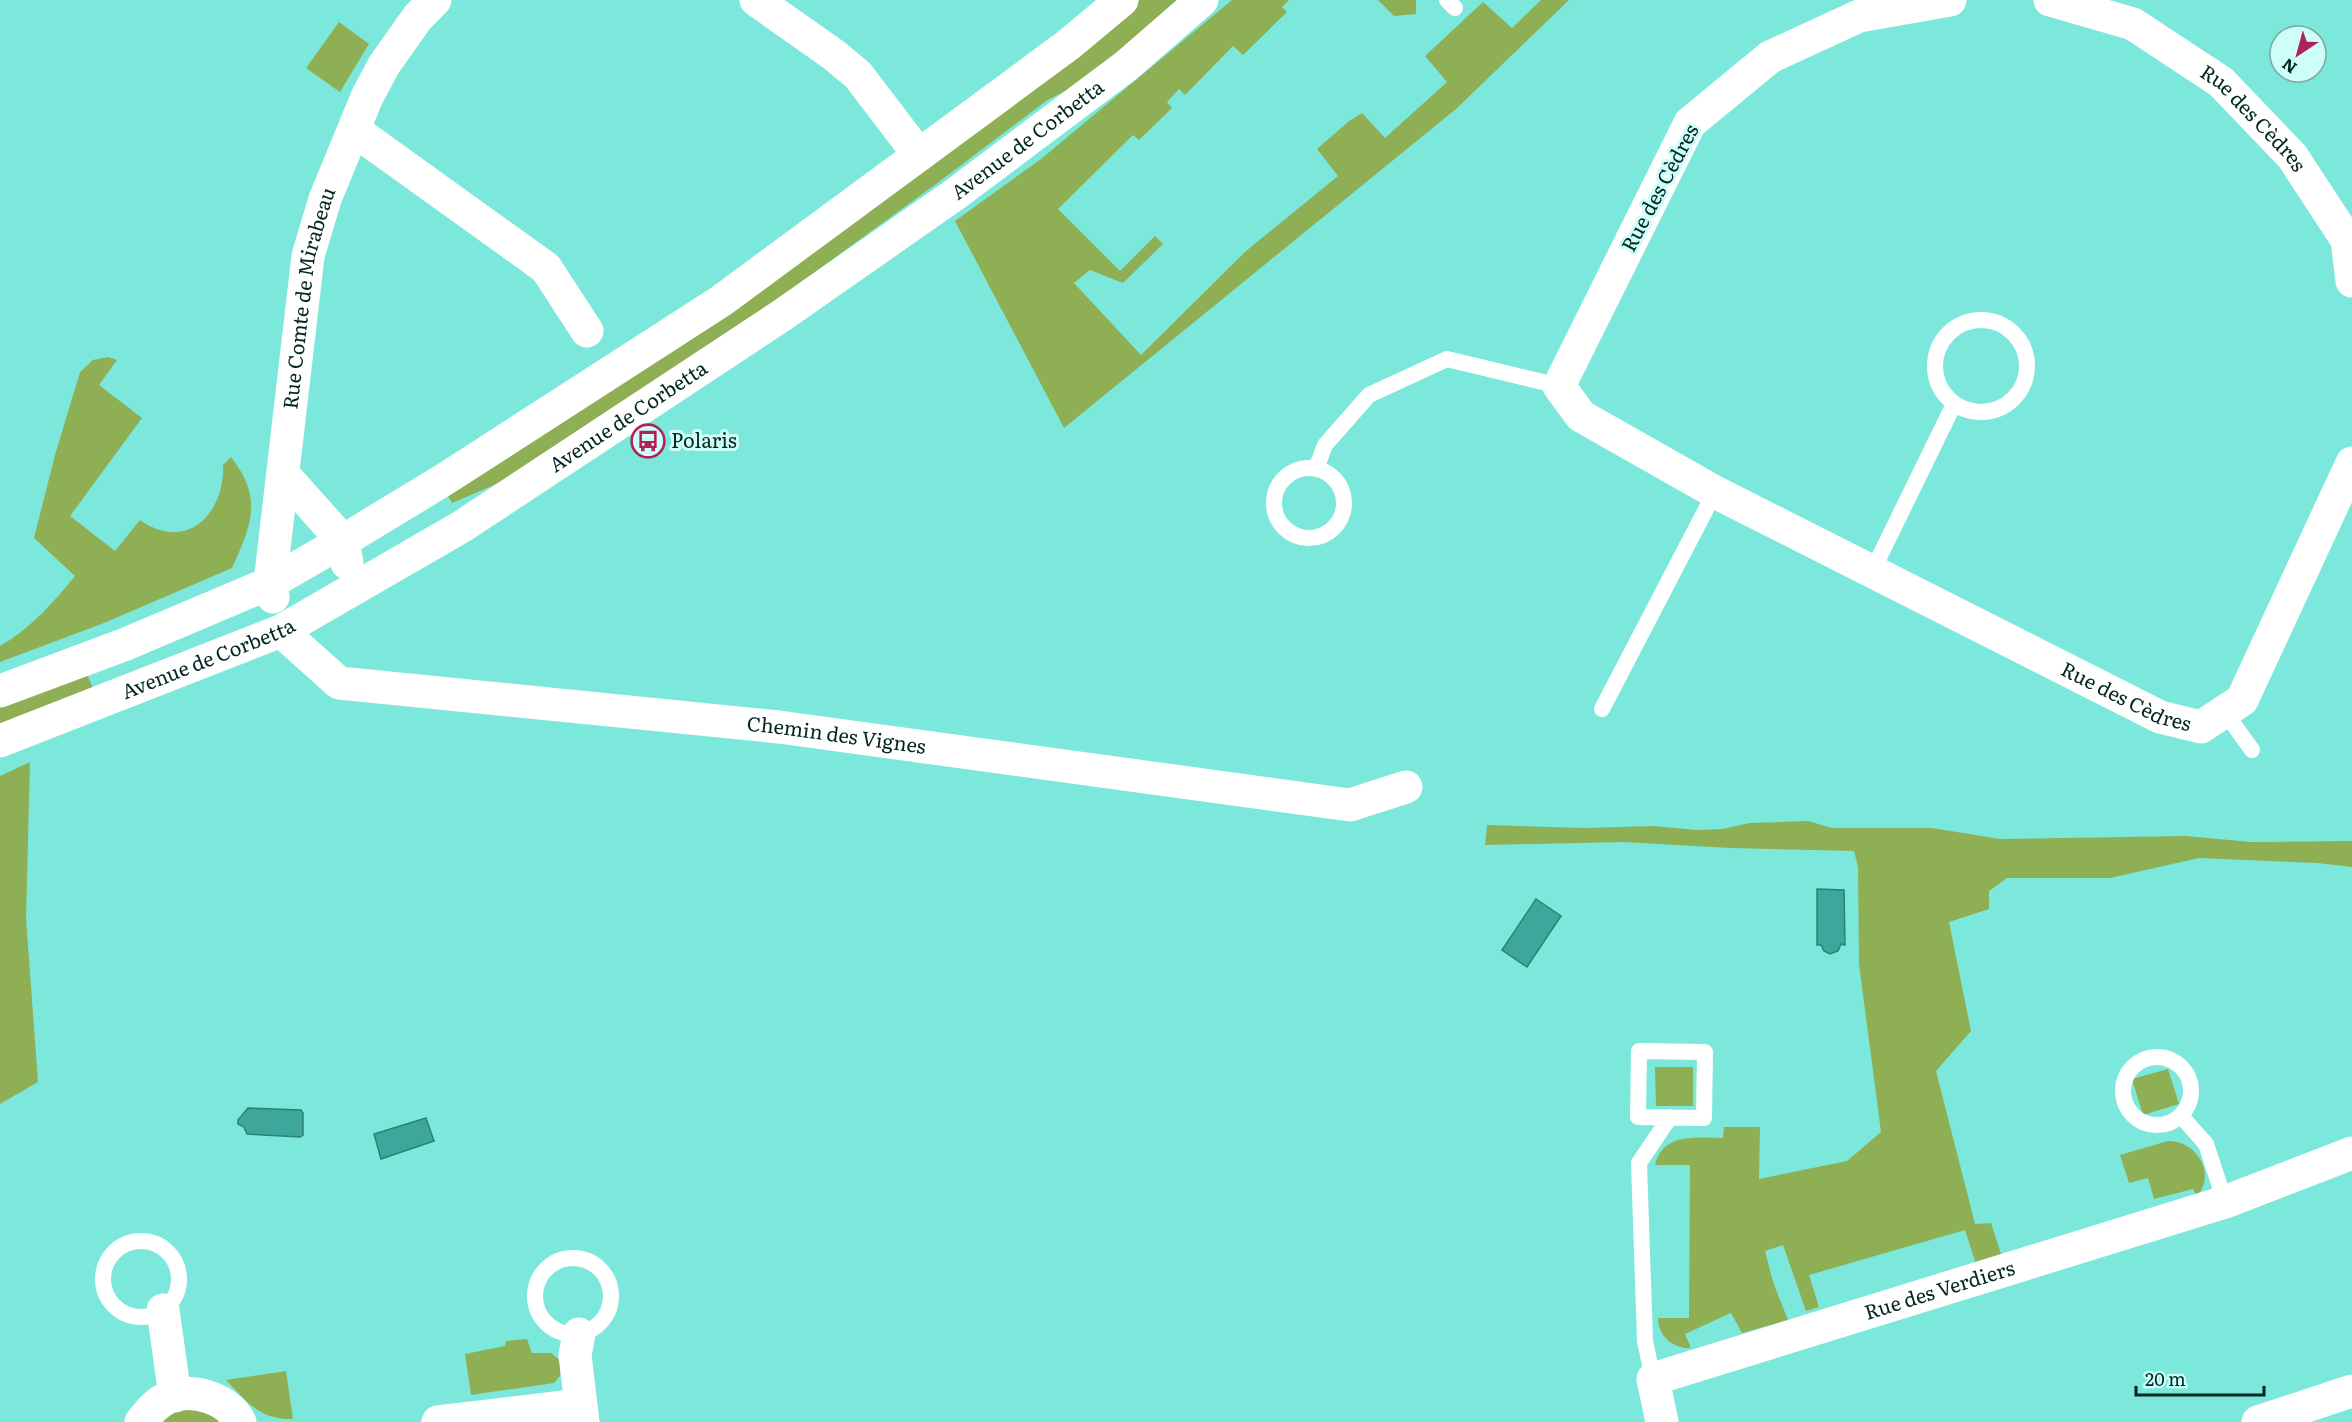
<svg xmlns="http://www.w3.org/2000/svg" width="2352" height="1422" viewBox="0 0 2352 1422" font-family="Literata,serif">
	<rect width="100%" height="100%" fill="#7be8db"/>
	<path fill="#8faf54" d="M1140 0H1183L1078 84 1046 101 936 184 771 304 508 479 452 503 448 496 1072 56Z
		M1232 0H1289L1282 7 1287 12 1243 55 1233 46 1185 95 1179 89 1167 102 1172 108 1139 140 1133 135 1058 209 1120 271 1155 236 1163 244 1123 283 1090 270 1074 283 1141 355 1246 251 1338 176 1317 149 1348 122 1362 113 1385 138 1447 82 1425 56 1483 2 1512 28 1541 0H1569L1456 109 1064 428 955 221 1041 159Z
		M1378 0H1416V14L1394 16Z
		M339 22 369 44 340 92 306 68Z
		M108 357 117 360 99 385 142 418 70 516 115 551 140 520C186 553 225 514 223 465L231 457C263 498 252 524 232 568L104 623 0 662V646C30 629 54 602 75 576L34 538 55 455 80 372 93 360Z
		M87 674 94 691 0 726V707Z
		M30 762 26 918 38 1082 0 1104V776Z
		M1808 821 1832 828H1932L2000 839 2186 836 2251 842 2352 841V867L2317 863 2199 858 2110 878H2007L1989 891V909L1949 922 1971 1031 1936 1071 1975 1224 1991 1223 2002 1257 1976 1264 1965 1230 1809 1275 1819 1307 1806 1311 1783 1245 1765 1251 1773 1282 1788 1320 1742 1333 1731 1313 1685 1334 1691 1348C1673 1349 1658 1336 1658 1318H1689L1690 1165H1655C1663 1132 1697 1138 1723 1138L1724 1127H1760L1759 1179 1847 1161 1881 1132 1859 964 1858 867 1854 851 1731 848 1624 842 1485 845 1487 825 1585 828 1653 826 1697 830 1722 829 1750 823Z
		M1655 1067H1693V1106H1656Z
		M2168 1069 2179 1104 2143 1115 2132 1079Z
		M2168 1141C2196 1140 2217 1174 2197 1196L2193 1189 2154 1199 2148 1178 2129 1183 2120 1155Z
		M527 1339 532 1353H551L562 1362 560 1376 554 1383 471 1395 465 1354 505 1346 506 1341Z
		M286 1371 293 1419C260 1420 247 1402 226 1380Z
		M191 1409 205 1410 222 1422H162L178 1410Z"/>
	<path fill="#3ea79b" stroke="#2c8177" stroke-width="1.5" d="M1817 889 1844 890 1845 945 1841 944 1838 951 1830 954 1824 951 1821 945H1817Z
		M1536 899 1561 916 1527 967 1502 950Z
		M248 1108 301 1110 303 1113V1135L300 1137 247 1134 244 1127 238 1124V1120Z
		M426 1118 434 1141 381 1159 374 1134Z"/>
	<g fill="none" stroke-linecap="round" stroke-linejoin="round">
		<path stroke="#fff" stroke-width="16" d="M1447 0 1455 8
			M1935 366a46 46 0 1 1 92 0a46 46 0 1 1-92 0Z
			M1274 503a35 35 0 1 1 70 0a35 35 0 1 1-70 0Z
			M1316 469 1325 445 1369 395 1447 359 1559 386
			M1872 572 1954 404
			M1602 709 1715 492
			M2224 711 2252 750
			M1639 1051 1705 1052 1704 1118 1638 1117Z
			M2123 1091a34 34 0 1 1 68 0a34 34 0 1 1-68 0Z
			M2181 1116 2206 1144 2225 1202
			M103 1279a38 38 0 1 1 76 0a38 38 0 1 1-76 0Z
			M535 1296a38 38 0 1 1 76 0a38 38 0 1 1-76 0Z
			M1653 1379 1645 1341 1639 1163 1670 1117"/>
		<g stroke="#fff" stroke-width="33">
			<path d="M756 0 834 55 858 75 919 155"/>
			<path id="s1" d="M1950 0 1859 16 1770 57 1690 123 1559 386 1581 416 1715 492 2160 717 2201 727 2242 700 2352 463"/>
			<path id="s2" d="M2050 0 2133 24 2221 82 2292 156 2347 240 2352 281"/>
			<path d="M354 130 546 268 587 331"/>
			<path d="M283 474 343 541 347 563"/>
			<path id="s3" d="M273 597 270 583 308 256 325 199 367 97 384 65 418 17 435 0"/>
			<path id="s4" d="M281 631 339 683 779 727 1350 805 1406 787"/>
			<path d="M0 691 126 644 270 583 343 541 445 479 721 301 1068 45 1122 0"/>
			<path id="s5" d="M0 741 281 631 461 527 781 316 954 195 1126 66 1202 0"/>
			<path d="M163 1310 175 1396"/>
			<path d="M579 1334 575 1355 583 1422"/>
			<path d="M141 1422C149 1412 157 1402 169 1397 194 1388 227 1398 240 1422"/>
			<path d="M438 1422 580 1405"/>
			<path id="s6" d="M1662 1422 1653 1379 2225 1202 2352 1153"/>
			<path d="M2258 1422 2352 1391"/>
		</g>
	</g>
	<defs>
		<symbol id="bus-ring" viewBox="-11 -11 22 22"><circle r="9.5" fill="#cdfef7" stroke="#b12256" stroke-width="1.5"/><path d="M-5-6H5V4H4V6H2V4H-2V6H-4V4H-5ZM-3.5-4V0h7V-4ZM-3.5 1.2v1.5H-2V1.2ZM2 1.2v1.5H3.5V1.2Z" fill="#b12256"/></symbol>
	</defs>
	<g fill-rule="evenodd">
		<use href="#bus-ring" x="629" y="422" width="38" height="38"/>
	</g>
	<g text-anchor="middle" stroke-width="6" stroke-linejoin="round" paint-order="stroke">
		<g font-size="20" fill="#022723" stroke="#cdfef7">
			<text dy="7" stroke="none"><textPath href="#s2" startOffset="240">Rue des Cèdres</textPath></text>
			<text dy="7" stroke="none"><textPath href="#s5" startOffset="1196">Avenue de Corbetta</textPath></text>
			<text transform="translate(1660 188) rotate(-62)" y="7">Rue des Cèdres</text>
			<text dy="7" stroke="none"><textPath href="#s3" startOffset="302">Rue Comte de Mirabeau</textPath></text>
			<text dy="7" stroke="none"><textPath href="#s5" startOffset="710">Avenue de Corbetta</textPath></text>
			<text dy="7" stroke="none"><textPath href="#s5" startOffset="224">Avenue de Corbetta</textPath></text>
			<text dy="7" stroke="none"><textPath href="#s1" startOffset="1239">Rue des Cèdres</textPath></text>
			<text dy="7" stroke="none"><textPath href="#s4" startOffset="578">Chemin des Vignes</textPath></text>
			<text dy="7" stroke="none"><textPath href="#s6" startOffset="344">Rue des Verdiers</textPath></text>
		</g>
		<g font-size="20" fill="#022723" stroke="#cdfef7" text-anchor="start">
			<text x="671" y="448">Polaris</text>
		</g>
	</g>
	<g transform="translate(2298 54) rotate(216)"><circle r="28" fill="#cdfef7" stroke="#7ca8a2" stroke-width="1.5"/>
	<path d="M0-4.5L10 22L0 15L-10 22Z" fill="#b12256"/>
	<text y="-9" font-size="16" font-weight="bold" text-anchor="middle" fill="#022723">N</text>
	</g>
	<path d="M2136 1386v9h128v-9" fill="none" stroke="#022723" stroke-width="3"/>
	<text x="2145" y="1386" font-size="18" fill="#022723" stroke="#cdfef7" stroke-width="4.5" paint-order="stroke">20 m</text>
</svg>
